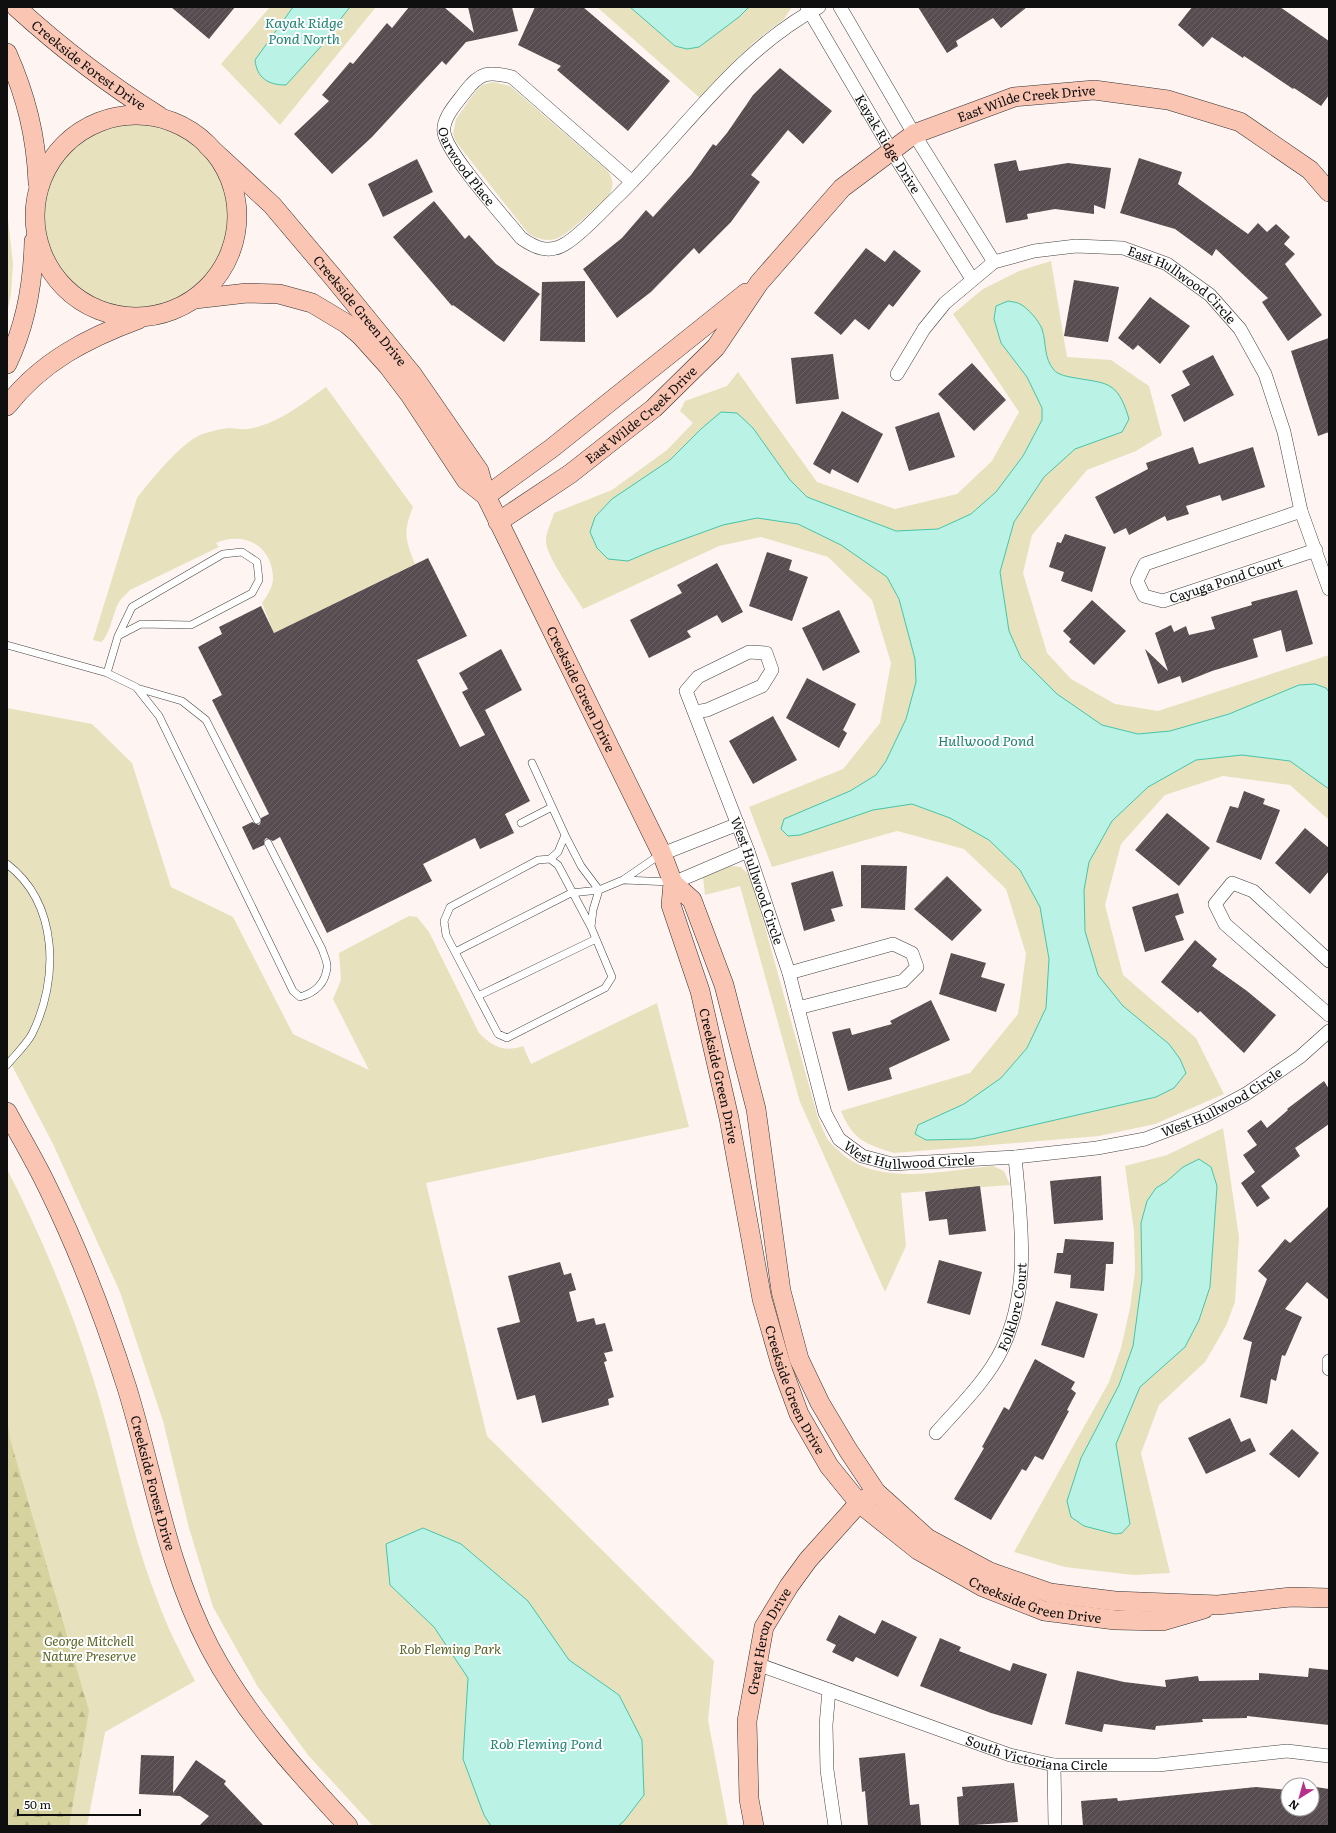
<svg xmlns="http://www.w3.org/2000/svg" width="1336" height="1833" viewBox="0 0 1336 1833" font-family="Literata,serif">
	<defs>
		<pattern id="forest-firs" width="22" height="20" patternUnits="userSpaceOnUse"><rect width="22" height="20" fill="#d7d39e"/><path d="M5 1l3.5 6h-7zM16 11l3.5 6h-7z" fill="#b7b487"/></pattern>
		<pattern id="building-hatch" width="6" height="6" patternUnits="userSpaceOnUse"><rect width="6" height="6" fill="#574c4f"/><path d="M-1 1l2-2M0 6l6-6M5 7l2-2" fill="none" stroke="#6a6164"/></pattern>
	</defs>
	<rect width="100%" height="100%" fill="#fef5f2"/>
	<path fill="#e7e1bd" d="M270 7H376L280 125 221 64Z
		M597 7H792L784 19 753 43 700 98Z
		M493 82 510 86 608 171C614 181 614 187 608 197 595 207 573 230 560 237 549 243 537 239 528 233L456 142 453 134 456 119 475 92 482 85Z
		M43 215a94 94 0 1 1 188 0a94 94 0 1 1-188 0Z
		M7 163V210L13 264 11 294 7 313Z
		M1051 261 1067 357 1111 360 1149 386 1162 435 1136 451 1087 470 1032 535 1023 573 1047 653 1071 679 1115 704 1158 711 1329 655V820L1290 785 1223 776 1165 795 1121 844 1105 905 1123 975 1196 1038 1224 1094 1155 1124 1099 1136 894 1153C865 1144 853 1140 841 1111L970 1073 1018 1014 1026 954 1006 889 964 849 897 831 772 867 749 807 843 769 880 723 891 663 872 600 828 557 761 537 719 546 583 609C573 592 549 561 546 543 545 534 552 521 554 513L612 490 667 450 693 423 680 411 685 401 727 386 738 372 817 482 895 509 957 494 992 461 1019 412 953 314 983 289 1019 271Z
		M326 387 413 507C403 532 405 539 415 564L274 633 262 603C267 596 273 587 273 578 272 545 244 531 216 543L219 547 130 590C127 594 122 597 119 602 113 612 110 636 101 642L93 640 137 498C151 480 179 445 200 435 208 432 220 429 229 428 235 428 242 430 248 429 278 424 302 404 326 387Z
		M7 708 92 724 132 763 171 887 233 917 293 1034 369 1070 333 999 341 980 339 953 409 916 417 917 429 932 479 1033C492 1046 504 1053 523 1046L531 1064 657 1003 689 1127 426 1183 487 1436 714 1661 708 1720 728 1826H373L308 1755 258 1687 213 1607 189 1528 163 1421 120 1292 53 1144 7 1056Z
		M730 866 741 867 751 877 818 1118C821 1125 824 1133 828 1140 831 1144 836 1148 839 1151 877 1188 945 1170 993 1166L1004 1171 1010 1185 901 1193 906 1246 885 1292 800 1102 740 886 705 895 703 877Z
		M1223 1128 1239 1237 1235 1302 1226 1326 1205 1362 1159 1405 1141 1453 1170 1573 1133 1575 1065 1567 1014 1552 1109 1382 1121 1348 1130 1308 1135 1271 1134 1231 1125 1166 1167 1155Z
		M7 1169C41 1236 71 1306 93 1378 116 1451 129 1528 157 1599 167 1627 181 1654 195 1681L105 1732 87 1826H7Z"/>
	<path fill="url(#forest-firs)" d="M7 1417 10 1439 89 1711 69 1826H7Z"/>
	<path fill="#baf2e5" stroke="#46c5a9" d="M293 7H350L335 26 324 43 286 85C268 85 257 78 255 60Z
		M630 7H749L739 17 699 47 687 49 675 46Z
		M1008 301C1012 302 1017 302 1020 304 1028 308 1039 321 1042 329 1047 344 1043 357 1054 370 1057 374 1065 376 1070 377 1107 384 1117 379 1129 419L1122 432 1075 449 1044 477 1014 522 1000 572 1009 631 1021 658 1057 694 1102 725 1138 734 1170 731 1229 714 1299 685 1315 684 1326 688 1329 692V789L1290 761 1242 755 1196 760 1148 787 1112 821 1089 862 1084 890 1085 931 1098 975 1123 1006 1169 1044 1180 1059 1186 1073 1174 1088 1156 1097 972 1139 926 1140 915 1134 918 1125 964 1104 1001 1078 1027 1048 1046 1008 1049 959 1040 907 1020 870 989 840 950 818 912 804 873 810 800 835 788 836 781 829 784 819 850 791 876 775 886 761 906 719 916 682 915 659 899 599 887 577 841 545 798 524 757 518 723 525 654 550 628 561 608 559 597 548 590 532 595 517 612 499 670 460 701 429 721 412 737 413 753 428 790 480 807 497 896 531 938 529 971 514 996 492 1023 456 1042 420V408L1027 377 1001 343 994 319 996 306Z
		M1199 1159 1211 1167 1217 1186 1210 1287 1199 1320 1185 1347 1140 1387 1116 1444 1130 1524 1122 1533 1115 1534 1084 1526 1071 1517 1067 1501 1081 1458 1119 1385 1133 1346 1142 1279 1141 1223 1147 1201 1156 1188 1166 1182 1183 1167Z
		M423 1528 461 1544 528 1601 569 1660 619 1695 642 1740 644 1795 624 1821 618 1826H491L484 1815 463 1759 468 1678 434 1627 390 1585 386 1544Z"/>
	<path fill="url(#building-hatch)" d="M171 7H235L209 39Z
		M409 7H444L474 33 468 7H512L518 31 466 42 446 65 442 61 372 137 332 174 294 134 329 101 322 95 350 62 353 64 387 23 392 28Z
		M535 7H583L670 81 628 131 557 70 561 66 518 45Z
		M918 7H1027L1001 28 993 18 956 41 958 46 947 53Z
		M1192 7H1280L1329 41V95L1321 106 1294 88 1293 89 1244 56 1243 58 1212 37 1203 47 1178 25Z
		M780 68 832 111 803 144 788 130 751 175 760 182 731 222 699 254 694 248 651 292 617 318 583 269 622 238 646 210 653 217 691 175 713 144 716 146 727 133 753 95Z
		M1139 158 1182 172 1178 184 1248 234 1258 223 1267 232 1276 224 1290 237 1284 244 1295 254 1285 264 1322 315 1288 341 1262 302 1268 298 1216 249 1212 256 1175 229 1120 213Z
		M417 159 433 192 383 217 368 184Z
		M1016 160 1019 171 1068 163 1111 168 1105 209 1094 205V214L1055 209 1027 214 1028 219 1006 223 994 164Z
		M434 201 465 239 469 235 496 264 540 294 504 342 453 305 452 306 393 237Z
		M866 248 885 262 894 250 921 271 893 307 889 304 869 330 855 319 841 335 814 313Z
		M1074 280 1119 287 1108 342 1064 336Z
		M585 281V342L540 341 542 282Z
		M1150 297 1190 326 1160 364 1138 345 1133 350 1118 338Z
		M1329 338V432L1318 436 1291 351Z
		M833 354 839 399 796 404 791 358Z
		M1213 355 1234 395 1184 422 1171 395 1190 385 1182 371Z
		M972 363 1006 400 974 431 938 394Z
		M842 411 883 434 858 483 832 469 830 474 813 464Z
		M939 412 955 457 909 471 895 427Z
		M1193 447 1199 464 1253 447 1265 487 1222 501 1220 495 1186 506 1189 514 1167 521 1165 516 1129 535 1126 528 1114 534 1095 497 1148 469 1146 463Z
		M1065 534 1106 547 1092 592 1061 581 1064 572 1049 567 1057 542 1061 543Z
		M767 552 792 560 789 570 808 577 792 621 749 606Z
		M428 558 467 636 417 660 460 747 485 735 462 692 468 689 459 673 501 649 522 690 485 710 530 801 505 814 514 833 480 849 475 838 423 864 432 881 327 933 280 837 273 841 266 838 264 841V845L253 850 242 827 252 822 259 825 261 822V818L269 814 212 700 222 695 198 647 222 634 219 627 261 606 274 633Z
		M717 563 743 612 722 623 717 615 687 631 691 637 649 658 630 620 682 593 677 585Z
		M1297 590 1313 644 1286 652 1281 630 1253 639 1258 657 1212 671 1182 683 1180 676 1158 684 1145 649 1168 671 1155 633 1171 625 1174 632 1186 626 1189 635 1215 629 1211 617 1252 605 1251 602Z
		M1092 600 1126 631 1094 665 1069 642 1071 639 1063 631Z
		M839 610 860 652 823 671 802 628Z
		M807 678 856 704 843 730 847 733 839 748 786 718Z
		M773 716 797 760 753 784 729 741Z
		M1244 791 1265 799 1263 804 1280 810 1261 860 1216 842 1230 806 1238 808Z
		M1167 813 1210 848 1179 886 1135 850Z
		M1305 828 1329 848V871L1310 894 1275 863Z
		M861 865 907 866 905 910 861 908Z
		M833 871 843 906 831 909 835 921 804 931 791 883Z
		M947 876 982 910 952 941 914 909Z
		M1178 893 1184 913 1175 916 1184 940 1145 952 1132 907Z
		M1195 940 1217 959 1212 966 1247 991 1276 1015 1244 1053 1200 1011 1198 1013 1161 982Z
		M951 953 986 963 981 977 1005 984 996 1012 939 994Z
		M931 1000 950 1040 889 1068 892 1079 848 1091 832 1032 850 1028 852 1035 892 1024 890 1021Z
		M1324 1081 1329 1089V1124L1295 1148 1300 1156 1261 1186 1270 1198 1257 1207 1241 1183 1255 1172 1243 1155 1257 1145 1247 1131 1261 1120 1267 1128 1288 1110 1287 1109Z
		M1101 1176 1103 1220 1054 1224 1050 1181Z
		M980 1186 986 1231 949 1235 947 1219 929 1221 925 1192Z
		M1329 1206V1300L1307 1282 1285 1309 1302 1317 1285 1356 1282 1355 1276 1381 1271 1379 1267 1404 1240 1397 1252 1342 1243 1339 1267 1279 1258 1271 1285 1239 1290 1243Z
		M1065 1239 1114 1242 1113 1264H1106L1104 1291 1070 1288 1071 1275 1054 1273 1057 1253H1063Z
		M939 1260 982 1272 970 1315 927 1303Z
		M560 1262 564 1275 571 1273 576 1290 569 1292 577 1322 594 1318 596 1325 605 1323 613 1351 604 1353 607 1361 604 1362 614 1397 608 1399 609 1405 542 1423 535 1395 517 1400 497 1328 520 1322 508 1276Z
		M1056 1301 1098 1314 1084 1358 1041 1345Z
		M1035 1359 1075 1382 1071 1389 1076 1393 1067 1410 1069 1411 1043 1460 1035 1456 1026 1471 1022 1469 991 1520 954 1499 984 1448 982 1447 1004 1407 1009 1410Z
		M1230 1418 1241 1442 1250 1438 1256 1451 1206 1474 1188 1438Z
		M1292 1429 1319 1453 1299 1478 1269 1454Z
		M839 1615 875 1634 882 1620 917 1637 898 1677 856 1657 853 1662 832 1652 836 1645 826 1640Z
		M940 1638 961 1647 959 1651 1010 1671 1013 1663 1047 1674 1032 1725 991 1713 920 1686Z
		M1309 1668 1329 1670V1725L1247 1716V1718L1202 1719 1203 1722 1156 1726 1155 1730 1104 1724 1102 1732 1065 1724 1077 1671 1124 1682 1166 1687 1165 1680 1198 1676 1199 1681 1259 1680V1673L1308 1677Z
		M905 1753 910 1805 919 1804 921 1826H868L865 1791 862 1792 859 1758Z
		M141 1755 174 1756 173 1793 196 1760 226 1781 224 1784 264 1826H199L209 1816 180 1796 139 1794Z
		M1014 1783 1018 1822 959 1826 957 1797 963 1796 962 1787Z
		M1256 1787 1288 1790V1809H1313L1316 1787 1329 1789V1826H1083L1081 1801 1117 1798 1118 1801Z"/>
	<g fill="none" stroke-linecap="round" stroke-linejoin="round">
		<defs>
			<path id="lane" d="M7 645 107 673 136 687 159 716 293 991 300 997C314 993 325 984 327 968 328 963 324 955 322 949L268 843
				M107 673 118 636 132 607 223 554 242 552 257 562 259 580 252 593 191 625 141 624 118 636
				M137 688 182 701 206 720 257 820
				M532 763 565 835 558 852 550 859
				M521 823 552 807
				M565 835 581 866 599 890 593 910 591 927
				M550 859 558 865 591 927 612 977 605 988 507 1038 498 1034 446 935 444 921 450 907 538 860Z
				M7 864C59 904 59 980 32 1034 26 1045 15 1055 7 1065
				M624 880 671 882
				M455 952 571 893 599 890 623 880 661 854
				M478 996 596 939"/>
			<g id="street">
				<path id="s1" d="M807 7 891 150 972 279"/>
				<path d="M840 7 914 134 994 262"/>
				<path id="s2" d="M632 182 512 77C488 71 480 72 465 92 457 103 442 118 444 132 446 153 505 218 521 238 535 248 549 254 565 244 582 234 602 211 617 197 683 133 736 51 819 7"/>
				<path id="s3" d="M897 374 924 329 945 303 994 262 1034 251 1076 246 1123 248 1167 264 1210 295 1240 329 1265 374 1284 432 1301 511 1329 589"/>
				<path id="s4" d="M1301 511 1145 564 1137 581 1144 596 1163 601 1316 550"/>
				<path id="s5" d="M695 712 707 710 762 686 772 670 766 653 749 652 698 677 686 691 748 851 789 973 825 1113 839 1139 862 1156 892 1164 1015 1157 1097 1148 1145 1139 1203 1117 1246 1094 1300 1057 1329 1031"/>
				<path d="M662 854 738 824"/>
				<path d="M673 883 748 851"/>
				<path d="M1329 961 1253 891 1232 883 1215 904 1225 924 1329 1015"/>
				<path d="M789 973 893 944 912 953 917 967 903 981 798 1008"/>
				<path d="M1329 1361V1369"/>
				<path id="s6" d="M936 1433C959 1407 987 1380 1002 1349 1031 1289 1021 1222 1015 1157"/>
				<path id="s7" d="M757 1664 1010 1755 1054 1765H1158L1287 1751 1329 1756"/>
				<path d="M829 1690 826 1725 827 1770 835 1826"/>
				<path d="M1054 1765 1055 1826"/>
			</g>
			<g id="secondary">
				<path id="s8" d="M16 7C61 48 108 84 159 116"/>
				<path d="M7 53C26 96 36 135 38 183"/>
				<circle cx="136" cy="216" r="101"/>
				<path id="s9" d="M207 145 272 205 332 276 412 374 479 471 486 496 662 854 673 883 692 900 724 985 756 1109 781 1291 799 1359 820 1403 848 1450 876 1492 927 1538 990 1572 1050 1593 1115 1601 1218 1605 1291 1597 1329 1598"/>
				<path d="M195 299 247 293 279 294 312 303 347 324 360 335 388 366 410 395 466 480 486 496"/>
				<path d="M7 364C26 325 33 285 34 241"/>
				<path d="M7 406C41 362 87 338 139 319"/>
				<path d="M486 496 552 448 746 293"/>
				<path id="s10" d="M498 522 570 474 654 408 716 347 759 283 842 188 914 134 1014 97 1094 90 1168 100 1240 122 1310 170 1329 192"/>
				<path id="s11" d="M673 883 671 905 700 991 729 1118 762 1299 781 1365 799 1414 829 1466 859 1503 918 1550 983 1587 1044 1611 1115 1620 1163 1621 1204 1609"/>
				<path id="s12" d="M7 1112C20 1136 35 1161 47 1186 79 1251 105 1319 127 1388 154 1476 167 1566 210 1648 246 1716 297 1771 348 1826"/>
				<path id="s13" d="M754 1826 749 1799 747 1721 764 1627 789 1586 808 1560 859 1503 870 1496"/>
			</g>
		</defs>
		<use href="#lane" stroke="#424242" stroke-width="8"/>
		<use href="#street" stroke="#424242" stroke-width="14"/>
		<use href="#secondary" stroke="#313131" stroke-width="20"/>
		<use href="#lane" stroke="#fff" stroke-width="7"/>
		<use href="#street" stroke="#fff" stroke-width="13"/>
		<use href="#secondary" stroke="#fac5b2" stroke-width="19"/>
	</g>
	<g text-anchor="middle" stroke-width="4" stroke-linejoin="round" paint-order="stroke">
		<g font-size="13" fill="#0f0f0f" stroke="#fff">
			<text dy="5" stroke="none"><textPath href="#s8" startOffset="93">Creekside Forest Drive</textPath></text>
			<text dy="5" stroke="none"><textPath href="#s10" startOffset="691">East Wilde Creek Drive</textPath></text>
			<text dy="5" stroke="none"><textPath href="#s1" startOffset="159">Kayak Ridge Drive</textPath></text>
			<text dy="5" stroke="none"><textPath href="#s2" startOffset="301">Oarwood Place</textPath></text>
			<text dy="5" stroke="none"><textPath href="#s3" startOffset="351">East Hullwood Circle</textPath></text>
			<text dy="5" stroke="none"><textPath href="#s9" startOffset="226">Creekside Green Drive</textPath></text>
			<text dy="5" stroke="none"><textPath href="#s10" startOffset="179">East Wilde Creek Drive</textPath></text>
			<text dy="5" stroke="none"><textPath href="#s4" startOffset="286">Cayuga Pond Court</textPath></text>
			<text dy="5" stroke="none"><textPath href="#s9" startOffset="667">Creekside Green Drive</textPath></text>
			<text dy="5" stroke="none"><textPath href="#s5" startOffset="404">West Hullwood Circle</textPath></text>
			<text dy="5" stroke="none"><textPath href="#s11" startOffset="200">Creekside Green Drive</textPath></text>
			<text dy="5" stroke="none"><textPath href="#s5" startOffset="1075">West Hullwood Circle</textPath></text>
			<text dy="5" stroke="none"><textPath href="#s5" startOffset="751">West Hullwood Circle</textPath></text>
			<text dy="5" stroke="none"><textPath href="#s6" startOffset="151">Folklore Court</textPath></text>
			<text dy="5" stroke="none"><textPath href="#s11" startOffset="524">Creekside Green Drive</textPath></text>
			<text dy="5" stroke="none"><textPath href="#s12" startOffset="400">Creekside Forest Drive</textPath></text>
			<text dy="5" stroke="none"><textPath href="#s11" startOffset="860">Creekside Green Drive</textPath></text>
			<text dy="5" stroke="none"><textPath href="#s13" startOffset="189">Great Heron Drive</textPath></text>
			<text dy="5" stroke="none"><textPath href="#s7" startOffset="295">South Victoriana Circle</textPath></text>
		</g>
		<g font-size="13" font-style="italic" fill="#586423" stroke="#fff">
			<text x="89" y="1646">George Mitchell<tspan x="89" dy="15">Nature Preserve</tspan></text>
			<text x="450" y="1654">Rob Fleming Park</text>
		</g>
		<g font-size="14" font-style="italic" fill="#1e8573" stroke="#fff">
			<text x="304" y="28">Kayak Ridge<tspan x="304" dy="16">Pond North</tspan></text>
			<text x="986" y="746">Hullwood Pond</text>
			<text x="546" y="1749">Rob Fleming Pond</text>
		</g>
	</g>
	<rect width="1336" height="1833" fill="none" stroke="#0f0f0f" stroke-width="16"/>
	<g transform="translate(1300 1797) rotate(217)"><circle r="19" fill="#ffffff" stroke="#9f9f9f"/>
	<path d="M0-3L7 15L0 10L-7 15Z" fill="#b7308a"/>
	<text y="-6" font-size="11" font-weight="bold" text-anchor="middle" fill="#0f0f0f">N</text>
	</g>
	<path d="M18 1809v6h122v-6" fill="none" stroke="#0f0f0f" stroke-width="2"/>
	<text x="24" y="1809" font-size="12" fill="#0f0f0f" stroke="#ffffff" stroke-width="3" paint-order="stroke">50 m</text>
</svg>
